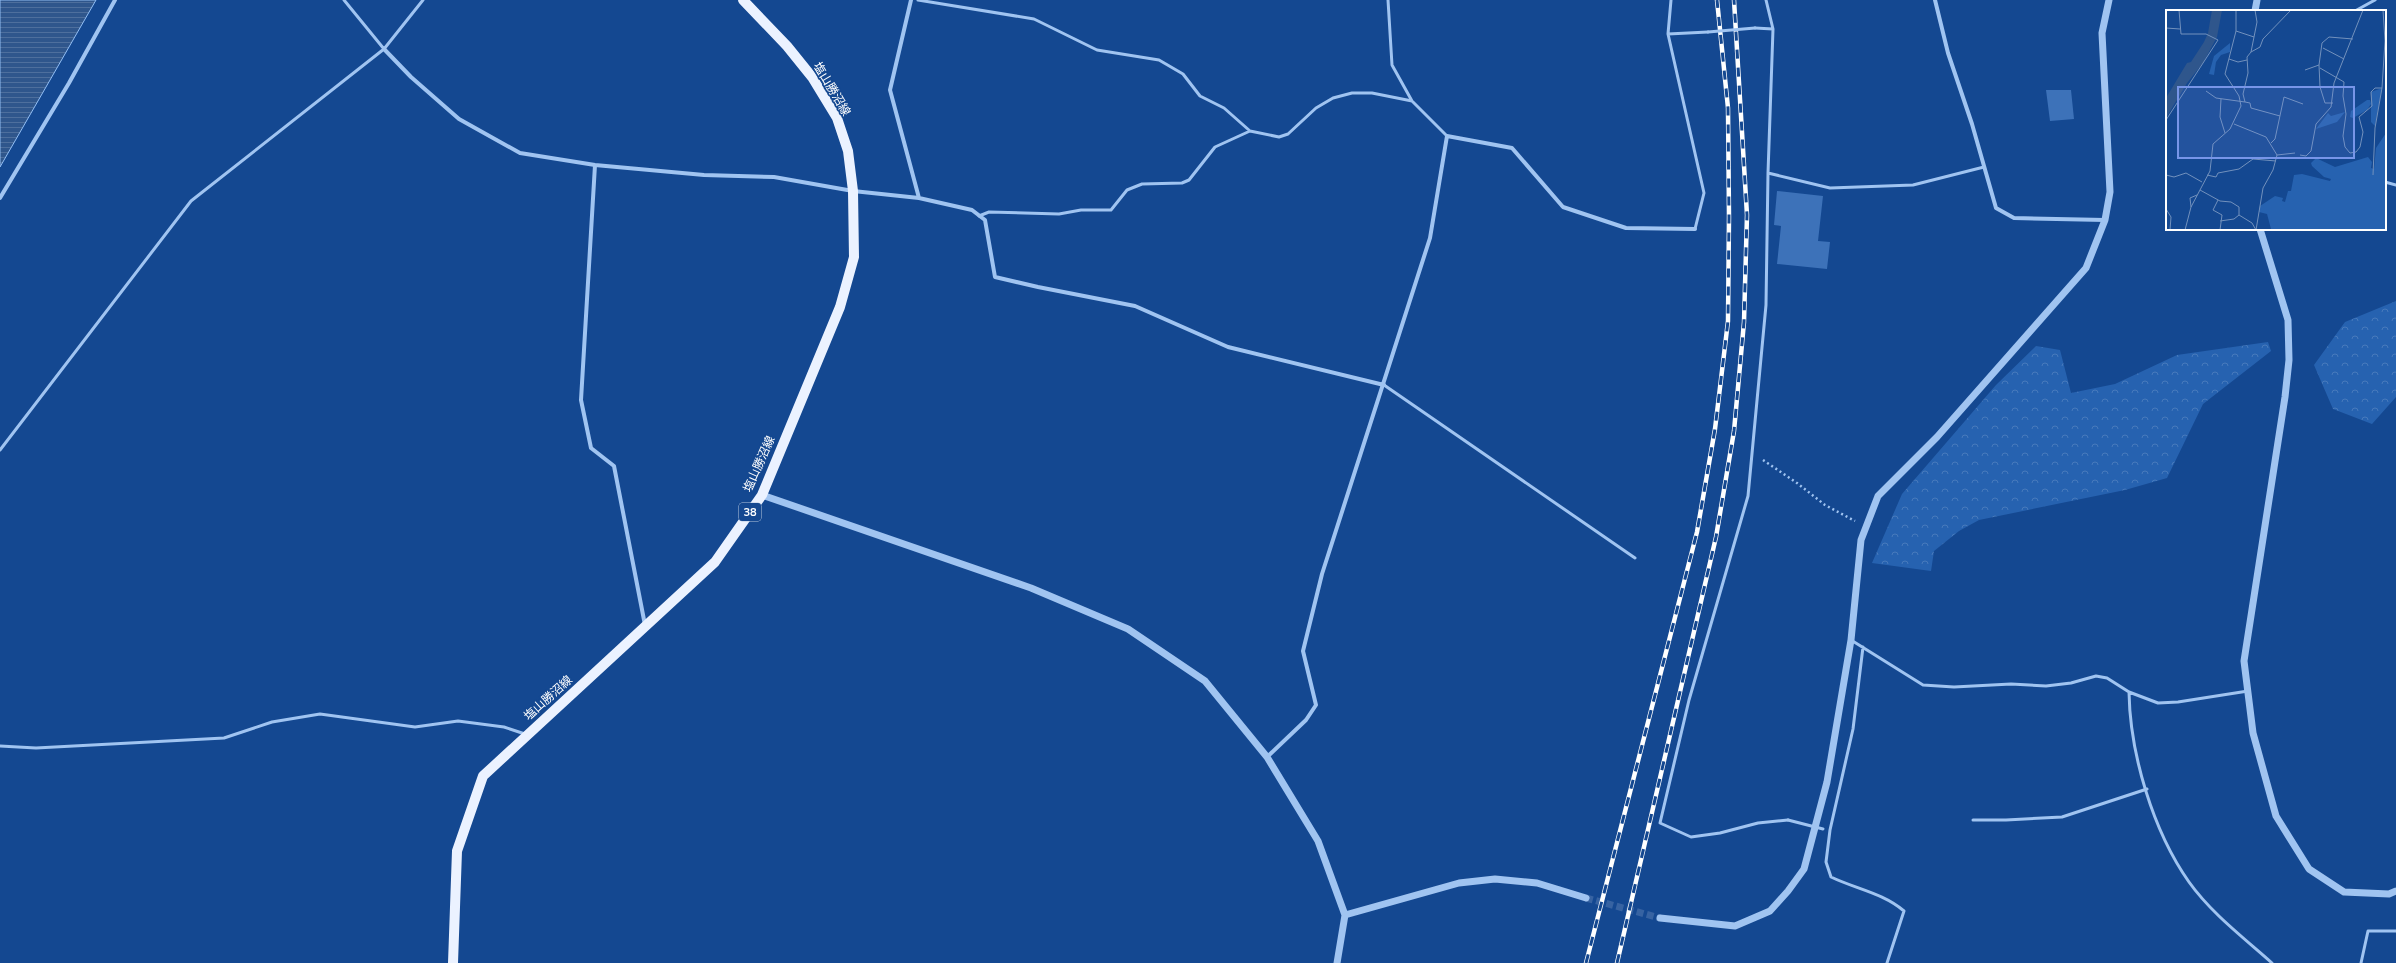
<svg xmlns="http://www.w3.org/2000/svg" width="2396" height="963" viewBox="0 0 2396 963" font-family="Mulish,'Noto Sans JP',sans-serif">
	<defs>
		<pattern id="forest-crowns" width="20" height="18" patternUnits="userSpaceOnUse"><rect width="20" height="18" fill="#2662b0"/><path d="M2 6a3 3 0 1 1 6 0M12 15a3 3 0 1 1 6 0" fill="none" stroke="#477abc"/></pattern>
		<pattern id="water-rules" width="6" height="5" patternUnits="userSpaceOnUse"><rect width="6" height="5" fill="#2f568c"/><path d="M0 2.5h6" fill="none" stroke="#4e6f9d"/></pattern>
	</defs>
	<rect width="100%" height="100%" fill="#144891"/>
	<path fill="url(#forest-crowns)" d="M2396 301V397L2372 424 2333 409 2314 365 2345 322Z
		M2268 342 2271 351 2203 404 2167 478 2125 490 1979 520 1959 531 1934 551 1931 571 1872 563 1902 494 1996 385 2036 346 2060 350 2071 393 2115 384 2177 355Z"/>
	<path fill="url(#water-rules)" stroke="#92bef4" d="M0 0H96L0 167Z"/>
	<path fill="#3d72b9" d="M2046 90H2071L2074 119 2050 121Z
		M1777 191 1823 196 1818 241 1830 242 1827 269 1777 264 1781 226 1774 225Z"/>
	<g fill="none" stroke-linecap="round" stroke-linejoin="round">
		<path stroke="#3763a2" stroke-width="7" stroke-dasharray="7 3.5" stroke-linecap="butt" d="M1586 898 1660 918"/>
		<path stroke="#a0c4f1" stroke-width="2.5" stroke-dasharray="2 3" stroke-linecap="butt" d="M1763 460 1797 483 1825 505 1855 521"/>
		<path stroke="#a0c4f1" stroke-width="3" d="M344 0 384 49
			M918 0 1034 19 1097 50 1159 60 1183 74 1200 96 1224 108 1250 131
			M1388 0 1392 65 1412 101 1447 136
			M1671 0 1668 34 1704 193 1695 229
			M1766 0 1773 29 1768 173 1830 188 1913 185 1984 167
			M2355 11 2375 0
			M1755 28 1773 29
			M1668 34 1708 32
			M1768 173 1766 305 1748 496 1689 700 1660 823 1691 837 1720 833 1758 823 1788 820
			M2385 182 2396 185
			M979 216 989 212 1059 214 1081 210H1111L1127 190 1142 184 1182 183 1189 180 1215 147 1250 131 1279 137 1288 134 1316 108 1333 98 1352 93H1372L1412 101
			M1384 385 1635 558
			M0 450 191 201 384 49 423 0
			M1851 640 1923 685 1954 687 2011 684 2046 686 2071 683 2096 676 2107 678 2129 692 2158 703 2178 702 2248 691
			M1863 647 1853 729 1830 830 1826 862 1831 877C1856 889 1883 893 1904 911L1887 963
			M2129 692C2130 754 2153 831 2189 882 2211 913 2244 938 2272 963
			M0 746 36 748 224 738 272 722 320 714 415 727 458 721 504 727 525 734
			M1973 820H2006L2062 817 2147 789
			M2361 963 2368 931H2396"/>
		<path stroke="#a0c4f1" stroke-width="4" d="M1935 0 1948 53 1972 124 1996 208 2014 218 2105 220
			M384 49 411 77 459 119 520 153 595 165 704 175 774 177 853 191 919 198 890 90 911 0
			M595 165 581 400 591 448 614 466 645 625
			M0 198 69 83 115 0
			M919 198 972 210 985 220 995 277 1038 287 1135 306 1228 347 1384 385
			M1267 757 1306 720 1316 705 1303 651 1322 574 1430 238 1447 136 1512 148 1563 207 1626 228 1695 229"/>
		<path stroke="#a0c4f1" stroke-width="7" d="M2255 11 2257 0
			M2260 229 2288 320 2289 360 2285 397 2244 661 2253 733 2276 816 2309 869 2344 892 2389 894 2396 891
			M762 495 1031 588 1128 629 1205 681 1267 757 1318 841 1345 915
			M1660 918 1735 926 1770 911 1788 891 1804 869 1827 782 1851 640 1861 540 1878 496 1937 437 2086 268 2105 220 2110 192 2102 33 2109 0
			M1337 963 1345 915 1459 883 1495 879 1537 883 1586 898"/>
		<path stroke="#ebf2ff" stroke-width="10" d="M453 963 457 851 483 776 715 562 762 495 840 307 854 257 853 191 848 151 837 118 812 77 787 46 743 0"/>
		<defs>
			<path id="rail" d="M1586 963 1697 532 1715 429 1728 321 1729 217 1728 108 1717 0
				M1617 963 1716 537 1734 431 1744 322 1747 215 1734 0"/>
		</defs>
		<use href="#rail" stroke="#fff" stroke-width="4.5"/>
		<use href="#rail" stroke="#144891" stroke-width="3" stroke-dasharray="9" stroke-linecap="butt"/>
		<path stroke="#a0c4f1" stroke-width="3" d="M1708 32 1755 28
			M1788 820 1823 829"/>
	</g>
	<g text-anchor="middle" stroke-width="3.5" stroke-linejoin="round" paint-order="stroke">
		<rect fill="#144891" stroke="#b8c8de" stroke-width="1" x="739" y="503" width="22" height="18" rx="3"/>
		<g font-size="11" font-weight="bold" fill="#fff">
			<text x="750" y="516">38</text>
		</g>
		<g font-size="12" fill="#fff" stroke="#144891">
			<text transform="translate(832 89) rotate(59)" y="4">塩山勝沼線</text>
			<text transform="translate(759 464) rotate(-66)" y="4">塩山勝沼線</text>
			<text transform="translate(548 698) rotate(-42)" y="4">塩山勝沼線</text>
		</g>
	</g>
	<g transform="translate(2166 10)">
		<rect width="220" height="220" fill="#144891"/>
		<path d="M216 78 209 116 205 112V82Z" fill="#2662b0"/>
		<path d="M64 33V42L55 45 50 52 48 65 43 64 48 46ZM201 90H204L205 94 201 100 187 108 184 107 185 101ZM179 102 171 112 150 119 162 103 165 106ZM220 123V220L105 219 101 204 93 202 94 196 109 186 117 188 116 191 119 192 122 181H125L128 165 136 164 164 171 165 169 158 167 146 156 145 153 150 148 169 157 202 147 206 152 205 158 208 159 210 138Z" fill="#2662b0"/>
		<path d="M46 0H56L51 27 37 53 21 73 0 108V88L21 53 25 52 38 32 42 23Z" fill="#2f568c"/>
		<path fill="none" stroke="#7291bd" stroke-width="1" d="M0 18 14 19M88 27 91 12 89 0M157 38 178 49M85 42 94 37 97 29 125 0M63 49 72 52 81 50M154 58 178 72 177 86 180 104 177 126 179 137 184 143 190 142 194 137 197 122 193 107 206 96 205 82 209 78H216M139 60 153 55M40 81 50 88 79 92 77 84 82 63 81 47 85 42 88 27 70 21M55 89 54 107 59 123M79 92 84 93 85 98 114 106M167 93H159L154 77 153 55 156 33 163 27 187 29M0 110 52 30 40 24H15L13 0M68 114 100 127 111 145M105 133 109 129 118 87 137 94M134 145 140 146 145 141 150 114 165 97 168 73 197 0M0 165 8 167 20 163 36 172M41 165 50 167 52 163 73 159 87 149 110 151M207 165 209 118 216 78 219 31 217 0M34 180 54 191 65 192 73 197V205L68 209 54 211M52 190 47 200 56 205 54 220M25 197 24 188 31 185M0 199 5 207 4 220M73 205 86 213 90 220M19 220 25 197 44 161 47 134 64 119 75 96 73 86 59 64 70 21V0M90 220 97 178 107 160 111 145 129 143"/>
		<path fill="#7795e8" fill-opacity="0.15" stroke="#7795e8" stroke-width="2" d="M12 77H188V148H12Z"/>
		<rect width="220" height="220" fill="none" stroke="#fff" stroke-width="2"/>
	</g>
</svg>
